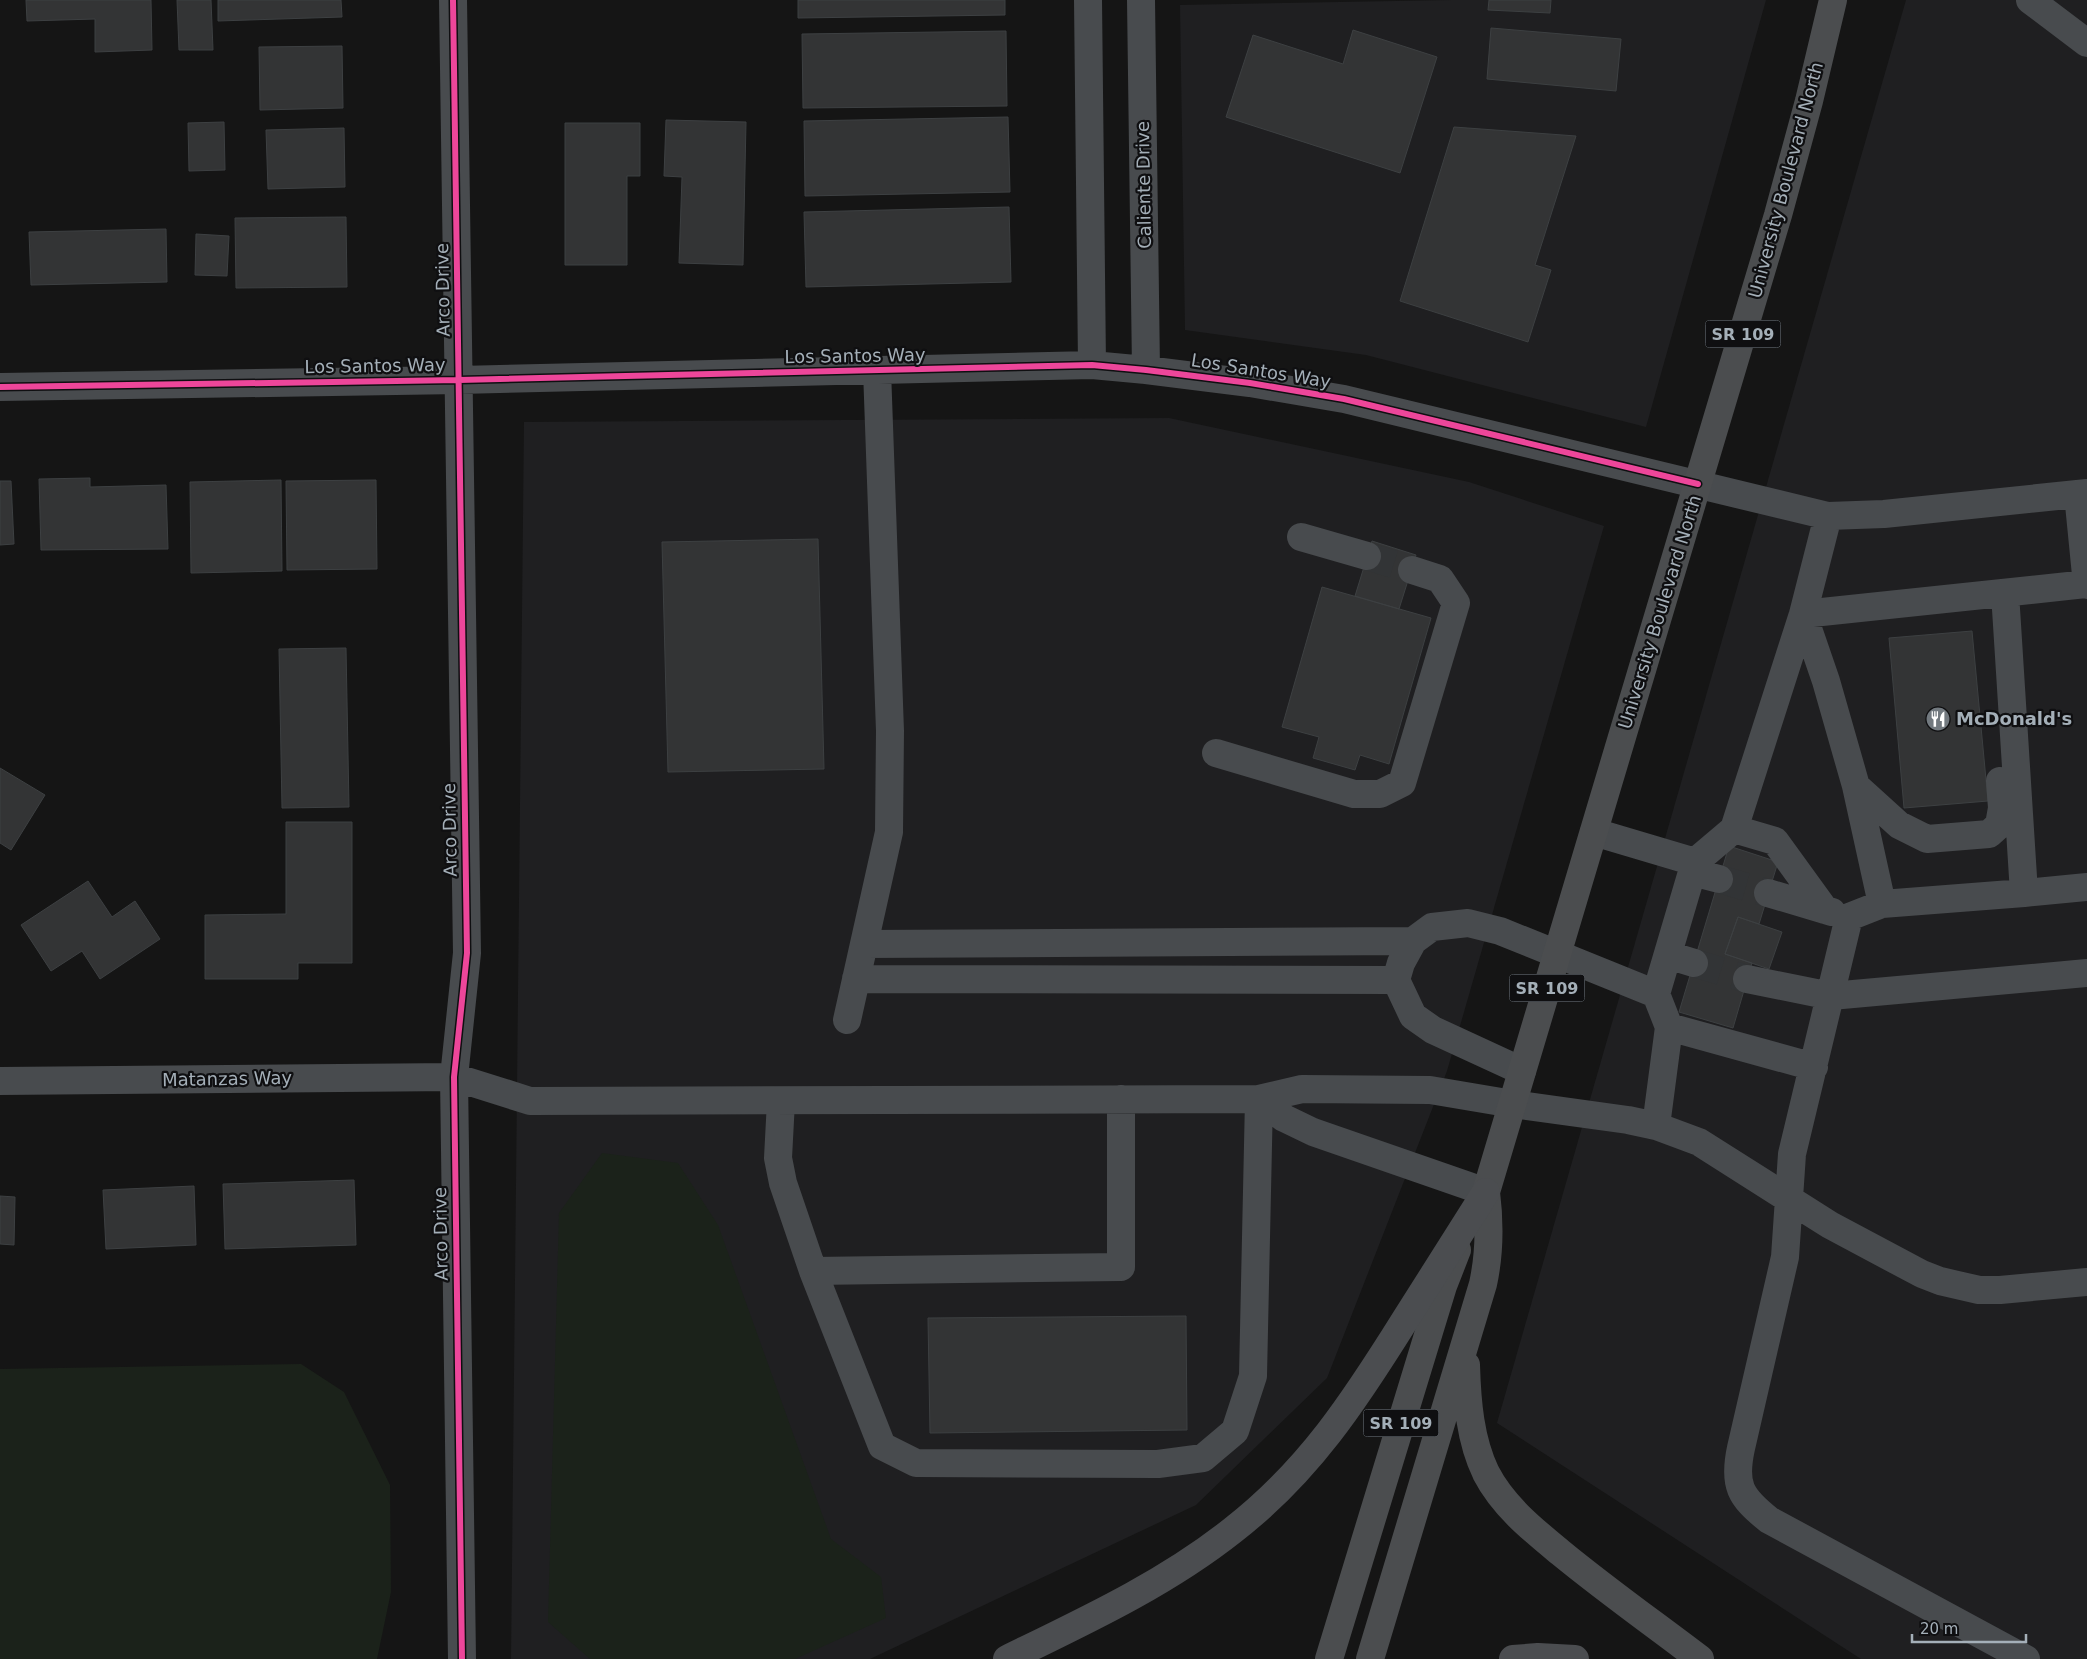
<svg xmlns="http://www.w3.org/2000/svg" width="2087" height="1659" viewBox="0 0 2087 1659" font-family="'DejaVu Sans',sans-serif">
	<rect width="100%" height="100%" fill="#151515"/>
	<path fill="#1f1f21" d="M1451 0H1766L1646 427 1366 355 1185 330 1180 5Z
		M1906 0H2087V1659H1861L1497 1423Z
		M1169 418 1469 482 1604 526 1447 1071 1327 1378 1196 1505 870 1659H511L524 422Z"/>
	<path fill="#1b221a" d="M602 1153 678 1163 718 1225 831 1539 881 1577 886 1618 795 1659H590L548 1622 559 1213Z
		M301 1364 344 1392 390 1485 391 1592 377 1659H0V1369Z"/>
	<path fill="#333435" stroke="#3d4042" d="M26 0H151L152 50 95 52V19L27 21Z
		M177 0H211L213 50H179Z
		M218 0H341L342 17 218 21Z
		M798 0H1005V15L798 18Z
		M1489 0H1551L1550 13 1488 10Z
		M1491 28 1621 39 1616 91 1487 79Z
		M1353 30 1437 57 1400 173 1226 117 1253 35 1343 64Z
		M1006 31 1007 106 803 108 802 34Z
		M342 46 343 108 260 110 259 47Z
		M1008 117 1010 192 805 196 804 121Z
		M666 120 746 122 743 265 679 263 682 177 664 176Z
		M224 122 225 170 189 171 188 123Z
		M565 123H640V176H627V265H565Z
		M1454 127 1576 136 1535 265 1551 270 1528 342 1400 301Z
		M344 128 345 187 268 189 266 130Z
		M1009 207 1011 282 806 287 804 212Z
		M346 217 347 287 236 288 235 218Z
		M166 229 167 282 31 285 29 232Z
		M196 234 229 236 227 276 195 275Z
		M90 478V487L166 485 168 549 41 550 39 479Z
		M281 480 282 571 191 573 190 482Z
		M376 480 377 569 287 570 286 481Z
		M0 481H11L14 544 0 545Z
		M818 539 824 769 668 772 662 542Z
		M1372 541 1416 555 1399 609 1355 596Z
		M1322 587 1431 618 1389 764 1360 755 1355 770 1313 758 1319 737 1282 727Z
		M1972 631 1988 801 1904 808 1889 638Z
		M346 648 349 807 282 808 279 649Z
		M0 768 45 795 11 850 0 843Z
		M286 822H352V963H298V979H205V915L286 914Z
		M1729 846 1778 862 1759 924 1738 917 1725 954 1752 963 1733 1028 1679 1012Z
		M88 881 112 917 135 901 160 939 100 979 82 951 51 971 21 925Z
		M1738 917 1782 932 1769 969 1725 954Z
		M354 1180 356 1245 225 1249 223 1184Z
		M194 1186 196 1245 106 1249 103 1190Z
		M0 1196 15 1197 14 1245 0 1244Z
		M1186 1316 1187 1430 930 1433 928 1318Z"/>
	<g fill="none" stroke-linecap="round" stroke-linejoin="round">
		<path stroke="#323436" stroke-width="28" stroke-dasharray="28 14" stroke-linecap="butt" d="M1367 556 1412 570
			M1719 879 1768 893
			M1694 963 1747 979"/>
		<path stroke="#484b4e" stroke-width="28" d="M453 0 467 953 454 1077 462 1659
			M1088 0 1092 365
			M1141 0 1146 370
			M2030 0 2087 43
			M0 387 459 380 1092 365 1146 370 1250 383 1344 399 1828 516 1884 514 2087 493
			M2078 494 2087 585
			M1301 537 1367 556
			M2005 593 2024 893 1882 904 1849 917 1792 1154 1785 1257 1741 1448C1733 1485 1740 1497 1769 1520L2026 1659
			M1216 753 1354 794H1380L1402 783 1456 603 1440 579 1412 570
			M1856 786 1899 825 1927 839 1989 834 1999 825 2002 808 2000 781
			M1734 829 1775 841 1825 910
			M1594 832 1695 862
			M1692 872 1719 879
			M1768 893 1832 912
			M2024 893 2087 887
			M1882 904 1856 786 1826 681 1803 614 2087 584
			M864 944 1413 941
			M1668 955 1694 963
			M856 979 1396 980
			M1747 979 1831 996 2087 973
			M847 1020 889 832 890 731 877 370
			M1669 1027 1814 1067
			M1522 1071 1433 1030 1413 1016 1396 980 1401 963 1413 941 1432 927 1468 923 1500 931 1656 994
			M0 1081 454 1077 530 1101 1259 1099 1302 1089 1430 1090 1513 1104 1628 1120 1656 1126 1699 1142 1830 1225 1922 1274 1940 1281 1979 1290H2000L2087 1282
			M1259 1099 1284 1118 1313 1132 1486 1192
			M781 1101 778 1158 783 1183 813 1271 882 1446 916 1463 1158 1464 1203 1458 1235 1431 1253 1376 1259 1099
			M1656 1126 1669 1027 1656 994 1695 862 1734 829 1803 614 1828 516
			M813 1271 1121 1267V1099"/>
		<path stroke="#4b4d4f" stroke-width="28" d="M1475 1213 1486 1192 1778 215 1809 101 1833 0
			M1466 1365C1467 1401 1470 1440 1486 1473 1503 1506 1533 1530 1561 1553 1606 1590 1654 1624 1700 1659
			M1329 1659 1443 1286 1457 1250
			M1370 1659 1483 1284C1490 1252 1490 1224 1486 1192"/>
		<path stroke="#4b4d50" stroke-width="28" d="M1007 1659C1085 1621 1165 1584 1233 1530 1309 1471 1355 1400 1405 1320 1432 1278 1459 1235 1486 1192
			M1513 1659 1538 1657 1575 1659"/>
		<defs>
			<path id="cycleway" d="M453 0 467 953 454 1077 462 1659
				M0 387 459 380 1092 365 1146 370 1250 383 1344 399 1698 484"/>
		</defs>
		<use href="#cycleway" stroke="#0f0f11" stroke-width="9"/>
		<use href="#cycleway" stroke="#ed469a" stroke-width="6"/>
	</g>
	<defs>
		<symbol id="restaurant-disc" viewBox="-11 -11 22 22"><circle r="9.5" fill="#72797f" stroke="#0f0f11"/><path d="M-5-6h1v4h1v-4h1v4h1v-4h1v5L-1.5 .5V6h-2V.5L-5-1ZM5-6V6H3V1.5H1.5Q1.5-4 5-6Z" fill="#fff"/></symbol>
	</defs>
	<g fill-rule="evenodd">
		<use href="#restaurant-disc" x="1924" y="705" width="28" height="28"/>
	</g>
	<g text-anchor="middle" stroke-width="4.5" stroke-linejoin="round" paint-order="stroke">
		<g fill="#0f0f11" stroke="#777f86" stroke-width="1">
			<rect x="1705.5" y="320.5" width="75" height="27" rx="4"/>
			<rect x="1509.5" y="974.5" width="75" height="27" rx="4"/>
			<rect x="1363.5" y="1409.5" width="75" height="27" rx="4"/>
		</g>
		<g font-size="16" font-weight="bold" fill="#a4afb8">
			<text x="1743" y="340">SR 109</text>
			<text x="1547" y="994">SR 109</text>
			<text x="1401" y="1429">SR 109</text>
		</g>
		<g font-size="18" fill="#a4afb8" stroke="#0f0f11">
			<text transform="translate(1786 180) rotate(-75)" y="6">University Boulevard North</text>
			<text transform="translate(1144 185) rotate(-91)" y="6">Caliente Drive</text>
			<text transform="translate(443 290) rotate(-91)" y="6">Arco Drive</text>
			<text transform="translate(855 356) rotate(-1)" y="6">Los Santos Way</text>
			<text transform="translate(375 366) rotate(-1)" y="6">Los Santos Way</text>
			<text transform="translate(1261 371) rotate(9)" y="6">Los Santos Way</text>
			<text transform="translate(1660 612) rotate(-73)" y="6">University Boulevard North</text>
			<text transform="translate(450 830) rotate(-91)" y="6">Arco Drive</text>
			<text transform="translate(227 1079) rotate(-1)" y="6">Matanzas Way</text>
			<text transform="translate(441 1234) rotate(-91)" y="6">Arco Drive</text>
		</g>
		<g font-size="18" font-weight="bold" fill="#a4afb8" stroke="#0f0f11" text-anchor="start">
			<text x="1956" y="725">McDonald's</text>
		</g>
	</g>
	<path d="M1912 1634v8h114v-8" fill="none" stroke="#a4afb8" stroke-width="2.5"/>
	<text x="1920" y="1634" font-size="15" fill="#a4afb8" stroke="#0f0f11" stroke-width="4" paint-order="stroke">20 m</text>
</svg>
